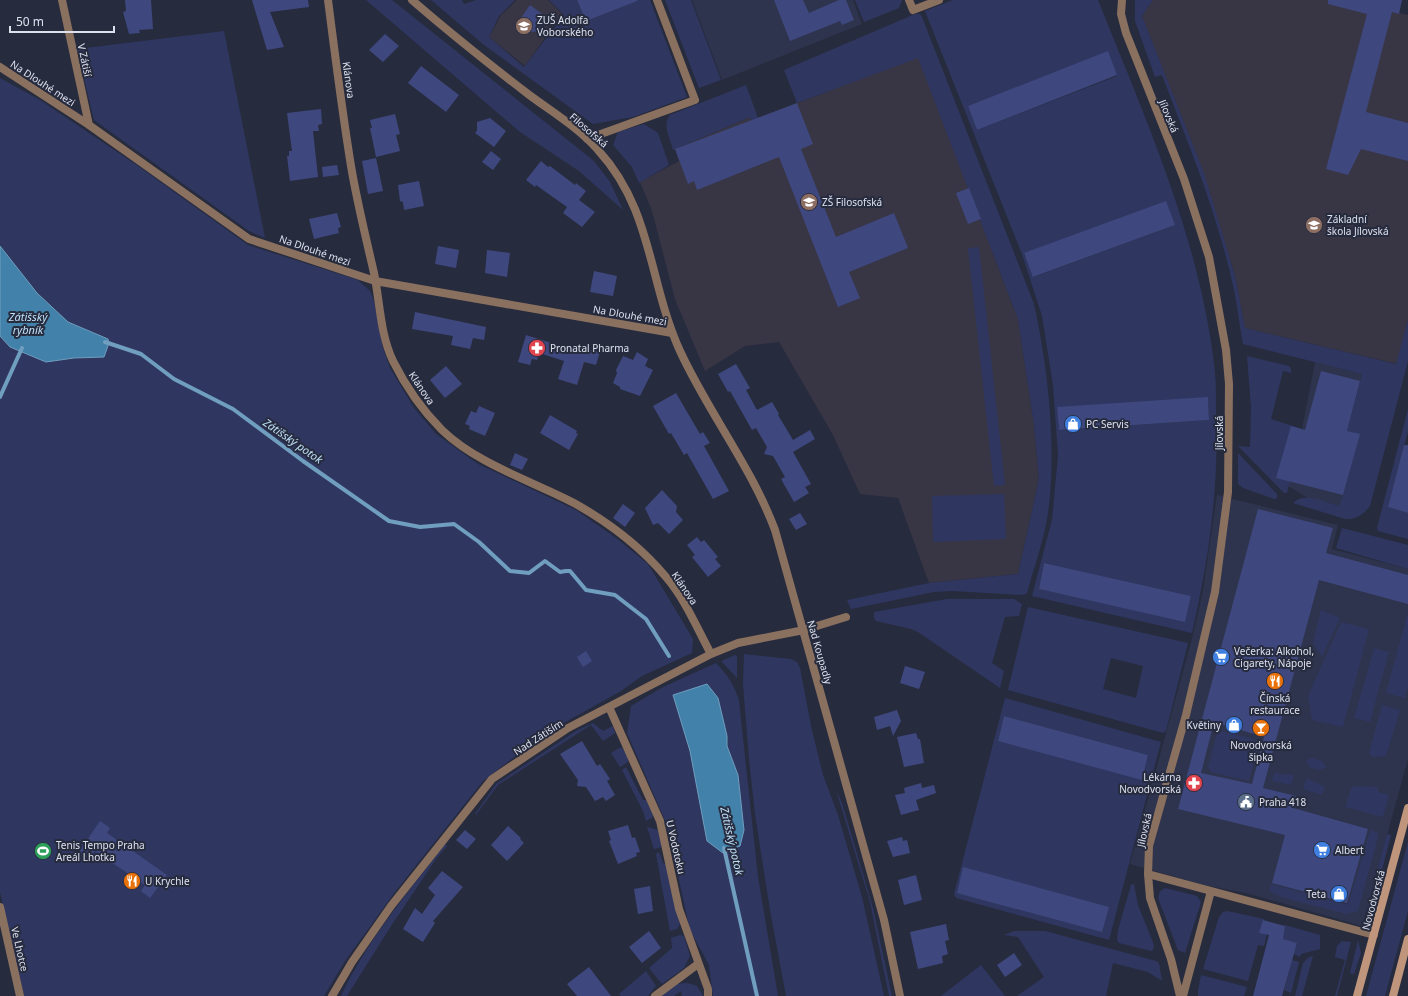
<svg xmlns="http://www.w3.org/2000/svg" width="1408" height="996" viewBox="0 0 1408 996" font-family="'Noto Sans',sans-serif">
	<rect width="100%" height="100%" fill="#272b3e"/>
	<path fill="#2e344d" d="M692 0H853L862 24 722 80Z
		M1315 362 1362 374 1347 430 1360 434 1353 475 1339 506 1308 498 1288 486 1302 429Z
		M1217 495 1338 525 1332 549 1408 569V759L1362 926 1246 893 1204 885 1130 864 1193 635 1203 590Z"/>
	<path fill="#383545" d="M517 0H548L562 14 525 66 489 37 501 15Z
		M1153 0H1402L1399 13 1408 15V320L1397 364 1245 328 1235 276 1202 169 1142 16Z
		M918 57 1018 319 1034 425 1039 479 1018 574 929 583 898 498 860 494 833 435 779 342 745 346 705 371 675 299 652 211 640 182 679 161 675 149 750 117 754 127 758 118Z"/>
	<path fill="#2f3761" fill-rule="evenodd" d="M366 0H392L594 161 610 182 623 210 579 171 520 132Z
		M431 0H462L464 4 476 0H515L499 16 489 37 524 67 564 15 549 0H577L586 21 637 0H650L687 97 633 117 593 124 484 45Z
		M665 0H691L721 80 699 88Z
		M855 0H902L899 8 864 22Z
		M953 0H1098C1146 120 1201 242 1215 372 1216 385 1216 399 1216 412 1219 490 1209 557 1192 633L1032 596 1052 520 1058 455 1053 385 1042 316 1022 254 925 11ZM1108 52 1117 76 977 130 968 106ZM1175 225 1034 277 1024 254ZM1208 398 1209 420 1059 430 1057 408ZM1044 563 1191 596 1185 621 1039 589Z
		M1135 0H1153L1142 16 1204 173 1235 276 1245 328 1396 364 1408 320V361L1370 506C1364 514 1356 520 1345 519L1293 503C1305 491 1326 503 1339 506L1345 490 1359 434 1347 431 1362 374 1243 344C1239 323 1237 301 1232 281 1216 210 1188 143 1162 75L1155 77 1135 21Z
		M915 14H920L922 17 1034 304C1048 367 1057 448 1048 513 1044 540 1034 567 1027 593L1024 595 952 591 934 592 851 609 847 600 929 583 1018 574 1039 479 1034 425 1018 319 918 58 797 103 784 70Z
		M224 31 265 238 249 231 94 120 77 49Z
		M0 78 40 100 138 166 248 245 358 280 370 291 374 301 383 348 390 368 414 408 436 434 478 464 576 510 616 538 648 564 693 639 692 653 642 676 621 691 544 734 483 781 395 892 345 961 324 996H24L0 892V336L10 347 46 362 74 358 104 357 108 339 68 322 37 293 0 246Z
		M746 85 758 118 755 128 750 117 673 150C670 138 662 125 670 115Z
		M644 124 658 133 669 165 639 183 632 167 613 145 618 132Z
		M979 247 1005 485 994 486 968 248Z
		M1247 356 1289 366 1291 369V373L1283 371 1271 419 1302 429 1287 493H1284L1238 446 1250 447 1251 407Z
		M1408 409V431L1388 507 1408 513V539L1378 531 1377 528Z
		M1238 453 1277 494V498L1274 499 1243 488 1238 484Z
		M1004 494 1006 539 933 542 932 496Z
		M1342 528 1408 545V569L1336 548Z
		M947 599H1014L1022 604 1019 616 1005 617 992 663 1004 671 1000 688 918 632 911 629 876 621 874 618V612Z
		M1028 607 1188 643 1166 731 1163 733 1008 690ZM1111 658 1143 666 1136 698 1103 689Z
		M1321 610 1340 618 1322 657 1313 643Z
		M1408 612V686L1405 698 1386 693Z
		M1341 622 1369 629 1343 727 1312 720 1308 696Z
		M1374 648 1389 652 1370 722 1354 718Z
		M744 654 791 659 797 662 800 668 811 726 823 775 838 815 862 897 884 996H786L770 910 755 814 749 759 743 684Z
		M735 655 737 656V678L721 661Z
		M716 663C727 674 735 686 739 701L758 877 778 996H713L709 965 690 930 667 825 627 733 631 706 663 687ZM689 690 727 736V746L738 775 740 846 723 853 707 841 690 751 673 696Z
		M1005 698 1161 742 1109 940 956 898 954 894ZM1004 716 1148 755 1142 779 998 741ZM964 868 1108 907H1109L957 893Z
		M1382 705 1400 710 1386 756 1372 757 1369 753Z
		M593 723 603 731 613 726 615 733 603 741 591 725 498 785 476 815 475 814 496 784 576 731Z
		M1222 731 1253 739 1257 742 1258 747 1249 781 1211 772 1208 767 1217 733Z
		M619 748H622C626 752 628 757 628 762L620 767 611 753Z
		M1312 758 1322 761 1326 767 1320 770 1310 768 1306 760Z
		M626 767 643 800H646L653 815 652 818 646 821 643 811 622 770Z
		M1274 773 1294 775 1291 785 1272 781Z
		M1307 778 1325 787 1322 795 1303 789Z
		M1352 786 1378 787V792L1389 795 1383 817 1345 807Z
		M836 790 842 803 873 908 892 996H889L870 902Z
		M647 827 658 830 662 847 654 849Z
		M1370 830 1379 833 1358 911 1346 914 1281 897 1269 891 1271 884 1348 905Z
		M1387 834 1391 835 1375 897 1372 905 1366 913Z
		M1408 842V911L1385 996H1366Z
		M445 844 447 846 436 859 391 926 347 996H341C367 940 408 893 445 844Z
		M659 852 663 863 667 865 680 924 677 929 670 931 656 854Z
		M1134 884 1138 905 1154 945 1153 950 1151 951 1119 943 1117 940 1118 930 1131 885Z
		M1165 888 1197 896 1201 902 1185 953 1178 950 1158 898 1160 891Z
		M1227 911 1264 919 1260 932 1267 934 1264 946 1258 945 1248 981 1203 969 1219 917 1223 912Z
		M1285 925 1320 935V949L1301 954 1300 957 1294 954 1297 943 1282 939Z
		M1014 931H1045L1156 961 1159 963 1162 981 1148 972 1113 963 1106 996H1017L1044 977 1018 937 1004 935Z
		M680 935 684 936 690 956 684 968 662 984 649 968 672 948 671 938Z
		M1358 940 1361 953 1354 974 1350 973Z
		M1342 941 1351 942 1337 996H1335L1345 960 1335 957 1337 946Z
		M1313 956 1302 996H1295L1303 963 1309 957Z
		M1292 960 1299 962 1291 993 1284 990Z
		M981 965 1005 996H940H941Z
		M646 971 656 986 648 996H621L619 994Z
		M1201 975 1247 987 1244 996H1198V990Z
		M688 983 697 986 703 996H682L681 991 674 996H660L675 984Z"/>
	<path fill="#4181aa" stroke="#709ebe" d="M0 246 37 293 68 322 108 339 109 343 104 357 74 358 46 362 10 347 0 336Z
		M707 684 718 698 727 736V746L738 775 744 830 740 846 723 853 707 841 690 751 673 695Z"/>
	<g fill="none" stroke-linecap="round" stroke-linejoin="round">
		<path stroke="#709ebe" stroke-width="4" d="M105 342 141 354 174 379 233 409 303 461 389 521 420 527 454 524 479 542 510 571 529 573 545 561 560 572 566 571
			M0 397 22 348
			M567 571H570L586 590 615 595 646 619 669 656
			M724 848 757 996"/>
	</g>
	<path fill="#3e487e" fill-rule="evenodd" d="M125 0H151L153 29 139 30 140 33 129 34 123 12 126 11Z
		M252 0H308L309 7 270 12 284 47 267 50Z
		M577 0H637V1L586 21Z
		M774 0H803L809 13 839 0H846L854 20 842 25 840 21 790 41Z
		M1328 0H1402L1399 14 1392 12 1366 112 1408 123V161L1361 149 1348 175 1326 169 1367 14 1328 4Z
		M530 5 545 16 540 25 541 31 531 32 518 22Z
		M385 34 399 46 383 62 369 50Z
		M1108 51 1117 75 977 130 968 106Z
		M421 66 459 95 446 112 408 83Z
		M797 103 813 144 801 149 836 237 894 213 908 248 849 272 860 298 838 307 779 157 697 190 694 181 688 184 675 149Z
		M321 109 322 124 318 125 319 131H313L318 177 290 181 287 156H289V151H292L287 113Z
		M395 114 400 134 396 135 400 151 376 157 370 128H372L370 120Z
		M490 118 506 131 494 147 475 133 477 131V122Z
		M491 151 501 159 493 170 482 162Z
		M376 158 383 191 368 194 362 161Z
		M541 161 548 167 550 166 575 185 576 183 586 191 579 200 595 212 582 227 563 213 567 207 536 185 535 187 526 180Z
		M337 165 339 175 323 177 322 167Z
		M419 181 424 206 404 210 403 202 400 201 398 185Z
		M969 188 981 219 968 224 956 193Z
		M1166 201 1175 225 1033 277 1024 253Z
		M337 213 341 227 338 228 339 233 314 239 309 219Z
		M438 246 459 250 456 268 435 264Z
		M487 250 510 253 507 277 485 273Z
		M594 271 617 276 613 296 590 292Z
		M415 312 486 327 484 340 473 338 470 349 451 345 453 336 412 329Z
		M526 335 577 351 579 346 600 352 596 365 584 362 577 385 558 379 564 361 539 353 537 360 532 359 530 365 518 362Z
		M637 352 648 359 645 366 653 370 640 396 620 389V387L613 383 617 373 616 370 623 356 633 360Z
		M736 364 750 388 746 390 757 410 772 402 779 414 778 415 793 440 810 430 815 439 793 452 811 484 805 487 809 493 794 502 781 479 785 477 773 456 764 454 767 447 756 428 752 430 730 391 728 392 718 374Z
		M446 366 462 384 445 398 430 380Z
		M1321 371 1360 381 1347 431 1360 434 1343 495 1276 478 1291 426 1305 430Z
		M676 393 700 434 703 432 710 443 704 446 729 491 713 499 687 453 684 455 671 433 669 434 653 406Z
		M1208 397 1209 420 1059 430 1057 407Z
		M479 406 495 413 485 436 469 429 470 426 465 424 471 411 476 413Z
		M550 415 577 431 576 433 578 434 569 450 540 433Z
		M1404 445H1408V513L1388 507Z
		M515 453 528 459 522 470 510 465Z
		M662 490 677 506 676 512 683 520 669 534 658 523 653 525 645 508Z
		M623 504 635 513 625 527 613 518Z
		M1258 509 1333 528 1326 553 1408 575V604L1319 580 1263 788 1296 796 1293 808 1368 829 1347 903 1272 883 1285 835 1178 809ZM1214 722 1264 737 1252 784 1201 773Z
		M800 513 807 524 796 530 789 519Z
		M697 537 701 542 704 540 718 557 715 559 721 566 708 577 692 557 695 555 687 545Z
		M1044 563 1191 596 1185 622 1039 589Z
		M586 651 592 661 583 667 577 657Z
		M905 666 925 672 919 689 900 683Z
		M897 710 901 721 893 736 890 726 877 730 874 717Z
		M1004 716 1148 755 1142 780 998 741Z
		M916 733 918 739H920L924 763 904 767 897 737Z
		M582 741 597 766 600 764 610 779 607 781 615 795 606 801 603 797 595 801 586 787 577 786 578 780 560 754Z
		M921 783 922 788 934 785 936 793 916 800 919 810 901 815 895 795 905 793 904 788Z
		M100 821 110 828 107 833 167 875 150 898 141 891 145 885 95 851 89 859 79 852Z
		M628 825 632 838 635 837 640 852 636 853 637 856 618 864 609 841 611 840 608 831Z
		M508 826 521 838 520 839 524 843 507 861 491 845Z
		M465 830 476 839 467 849 456 840Z
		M902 837 903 841 907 840 910 853 893 857 887 841Z
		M963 867 1109 907 1102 932 957 893Z
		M442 871 463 887 433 921 435 923 423 942 403 929 415 908 422 914 435 895 428 888Z
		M916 875 922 900 904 905 898 880Z
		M650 886 653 911 638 914 634 889Z
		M1263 920 1285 926 1283 939 1297 943 1282 996H1253L1269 935 1259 933Z
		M946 924 949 940 945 941 948 954 942 956 943 963 918 969 910 932Z
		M649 931 661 948 642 963 629 947Z
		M1014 953 1022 965 1005 977 997 965Z
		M589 967 611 996H577L567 984Z"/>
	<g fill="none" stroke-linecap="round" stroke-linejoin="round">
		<path stroke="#8a705f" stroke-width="8" d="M62 0 89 125
			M328 0C335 55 342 111 351 166 357 202 366 238 374 273 380 302 380 334 393 361 405 385 423 411 442 430 477 464 532 481 574 503 608 522 641 547 666 577 685 599 697 628 711 654
			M909 0 913 10 939 0
			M1122 0 1121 14 1126 33 1184 179 1209 257 1226 350 1229 384 1228 492 1215 592 1186 715 1149 846 1148 874 1150 898 1171 959 1180 996
			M0 67 89 125 249 239 375 281 672 333
			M587 139 695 100 657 0
			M609 707 660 821 679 909 708 989V996
			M1148 874 1374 935
			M0 907 20 996
			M332 996 352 962 391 906 492 779 568 728 711 654 738 643 804 630 846 617
			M655 996 698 964
			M1183 996 1211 891"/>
		<path stroke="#8a705f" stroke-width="8" d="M412 0C450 33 489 64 528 94 552 112 579 128 598 150 653 210 648 281 680 351 708 412 751 466 775 530L884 920 900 996"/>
		<path stroke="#bf957b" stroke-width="8" d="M1357 996 1408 808
			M1393 996 1408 939"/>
	</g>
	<defs>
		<symbol id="school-disc" viewBox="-11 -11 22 22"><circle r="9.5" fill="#8d6e63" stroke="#272b3e"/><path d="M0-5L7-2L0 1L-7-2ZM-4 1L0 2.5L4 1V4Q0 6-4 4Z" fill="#fff"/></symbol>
		<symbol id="pharmacy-disc" viewBox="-11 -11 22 22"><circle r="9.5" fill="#e0444e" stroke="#272b3e"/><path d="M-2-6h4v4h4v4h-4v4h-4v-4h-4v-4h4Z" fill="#fff"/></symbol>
		<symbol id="shop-disc" viewBox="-11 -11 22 22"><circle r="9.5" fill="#3f7fe0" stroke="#272b3e"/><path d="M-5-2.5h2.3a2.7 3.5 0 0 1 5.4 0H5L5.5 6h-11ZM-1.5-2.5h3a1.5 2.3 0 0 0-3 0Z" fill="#fff"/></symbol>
		<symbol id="supermarket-disc" viewBox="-11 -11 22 22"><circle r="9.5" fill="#3f7fe0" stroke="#272b3e"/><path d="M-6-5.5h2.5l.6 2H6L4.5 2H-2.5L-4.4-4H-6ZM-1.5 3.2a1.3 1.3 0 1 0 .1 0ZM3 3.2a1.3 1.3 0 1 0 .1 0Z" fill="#fff"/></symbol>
		<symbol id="restaurant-disc" viewBox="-11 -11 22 22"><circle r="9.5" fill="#e8710a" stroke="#272b3e"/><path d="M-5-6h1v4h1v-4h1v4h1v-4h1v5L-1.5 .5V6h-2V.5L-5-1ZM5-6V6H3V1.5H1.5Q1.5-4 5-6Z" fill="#fff"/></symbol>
		<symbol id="bar-disc" viewBox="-11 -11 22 22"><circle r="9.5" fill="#e8710a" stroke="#272b3e"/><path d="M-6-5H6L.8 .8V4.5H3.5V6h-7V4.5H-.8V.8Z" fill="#fff"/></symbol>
		<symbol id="civic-disc" viewBox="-11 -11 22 22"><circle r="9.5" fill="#5c6f8a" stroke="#272b3e"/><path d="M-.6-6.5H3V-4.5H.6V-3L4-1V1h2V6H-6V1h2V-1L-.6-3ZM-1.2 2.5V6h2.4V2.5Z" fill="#fff"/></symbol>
		<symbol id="stadium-disc" viewBox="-11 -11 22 22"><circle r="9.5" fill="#2e9e5b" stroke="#272b3e"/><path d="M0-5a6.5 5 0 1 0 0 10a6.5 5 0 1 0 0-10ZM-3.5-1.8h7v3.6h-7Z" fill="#fff"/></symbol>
	</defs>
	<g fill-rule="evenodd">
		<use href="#school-disc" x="514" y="16" width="20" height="20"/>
		<use href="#school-disc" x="799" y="192" width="20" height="20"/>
		<use href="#school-disc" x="1304" y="215" width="20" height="20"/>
		<use href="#pharmacy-disc" x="527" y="338" width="20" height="20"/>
		<use href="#shop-disc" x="1063" y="414" width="20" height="20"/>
		<use href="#supermarket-disc" x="1211" y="647" width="20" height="20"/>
		<use href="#restaurant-disc" x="1265" y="671" width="20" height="20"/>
		<use href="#shop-disc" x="1224" y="715" width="20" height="20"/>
		<use href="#bar-disc" x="1251" y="718" width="20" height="20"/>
		<use href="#pharmacy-disc" x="1184" y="773" width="20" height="20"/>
		<use href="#civic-disc" x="1236" y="792" width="20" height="20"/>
		<use href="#supermarket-disc" x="1312" y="840" width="20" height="20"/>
		<use href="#stadium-disc" x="33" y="841" width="20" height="20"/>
		<use href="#restaurant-disc" x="122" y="871" width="20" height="20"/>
		<use href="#shop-disc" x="1329" y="884" width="20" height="20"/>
	</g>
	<g text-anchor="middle" stroke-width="4" stroke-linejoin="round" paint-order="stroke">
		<g font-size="10" fill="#dde1ee" stroke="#272b3e" text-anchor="start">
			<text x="537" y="24">ZUŠ Adolfa<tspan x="537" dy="12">Voborského</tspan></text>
			<text x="822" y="206">ZŠ Filosofská</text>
			<text x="1327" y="223">Základní<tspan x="1327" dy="12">škola Jílovská</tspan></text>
			<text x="550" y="352">Pronatal Pharma</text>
			<text x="1086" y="428">PC Servis</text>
			<text x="1234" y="655">Večerka: Alkohol,<tspan x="1234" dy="12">Cigarety, Nápoje</tspan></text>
			<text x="1275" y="702" text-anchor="middle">Čínská<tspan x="1275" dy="12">restaurace</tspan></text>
			<text x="1221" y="729" text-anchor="end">Květiny</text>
			<text x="1261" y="749" text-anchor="middle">Novodvorská<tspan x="1261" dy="12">šipka</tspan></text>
			<text x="1181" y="781" text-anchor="end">Lékárna<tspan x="1181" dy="12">Novodvorská</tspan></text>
			<text x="1259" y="806">Praha 418</text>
			<text x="56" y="849">Tenis Tempo Praha<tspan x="56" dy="12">Areál Lhotka</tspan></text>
			<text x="1335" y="854">Albert</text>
			<text x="145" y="885">U Krychle</text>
			<text x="1326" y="898" text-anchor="end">Teta</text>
		</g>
		<g font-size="10" fill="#dde1ee" stroke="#272b3e">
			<text transform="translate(85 60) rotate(78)" y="4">V Zátiší</text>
			<text transform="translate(349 80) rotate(82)" y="4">Klánova</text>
			<text transform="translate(43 83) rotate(33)" y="4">Na Dlouhé mezi</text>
			<text transform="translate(1169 116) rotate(68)" y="4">Jílovská</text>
			<text transform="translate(589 130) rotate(41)" y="4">Filosofská</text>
			<text transform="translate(315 250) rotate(19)" y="4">Na Dlouhé mezi</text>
			<text transform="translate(630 315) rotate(10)" y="4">Na Dlouhé mezi</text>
			<text transform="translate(422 388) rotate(56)" y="4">Klánova</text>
			<text transform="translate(1219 433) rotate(-90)" y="4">Jílovská</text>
			<text transform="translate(685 588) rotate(56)" y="4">Klánova</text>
			<text transform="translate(820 652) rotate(74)" y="4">Nad Koupadly</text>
			<text transform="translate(538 737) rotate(-33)" y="4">Nad Zátiším</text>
			<text transform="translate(1144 830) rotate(-77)" y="4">Jílovská</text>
			<text transform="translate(676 847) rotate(77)" y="4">U Vodotoku</text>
			<text transform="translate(1373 900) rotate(-75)" y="4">Novodvorská</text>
			<text transform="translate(20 949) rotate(77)" y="4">Ve Lhotce</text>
		</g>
		<g font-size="11" font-style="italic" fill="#bee0f8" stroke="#272b3e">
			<text x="28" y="321">Zátišský<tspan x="28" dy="13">rybník</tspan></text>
			<text transform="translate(293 441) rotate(35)" y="4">Zátišský potok</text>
			<text transform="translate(732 841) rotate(77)" y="4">Zátišský potok</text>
		</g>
	</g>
	<path d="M10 26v6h104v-6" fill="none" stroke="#dde1ee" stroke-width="2"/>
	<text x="16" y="26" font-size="12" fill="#dde1ee" stroke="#272b3e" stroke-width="3" paint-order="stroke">50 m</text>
</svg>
